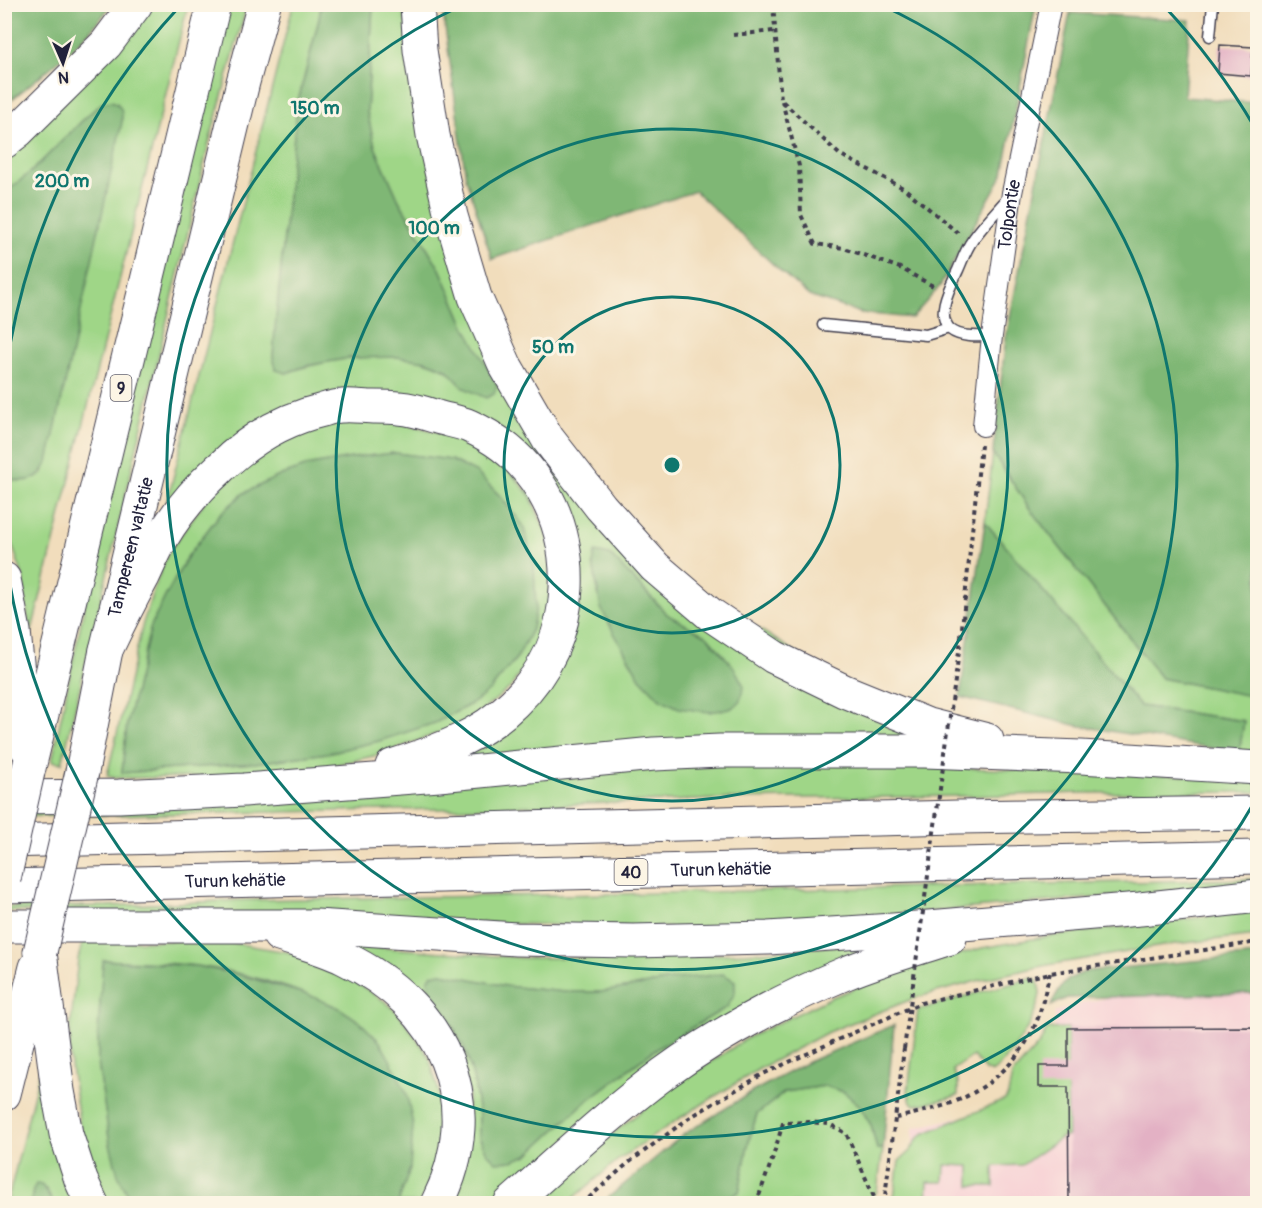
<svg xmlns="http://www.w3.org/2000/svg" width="1262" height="1208" viewBox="0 0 1262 1208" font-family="Pangolin,sans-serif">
	<rect width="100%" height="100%" fill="#fcf5e5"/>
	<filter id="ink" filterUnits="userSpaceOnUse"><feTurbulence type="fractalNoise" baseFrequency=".0167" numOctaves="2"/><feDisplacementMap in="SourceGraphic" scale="12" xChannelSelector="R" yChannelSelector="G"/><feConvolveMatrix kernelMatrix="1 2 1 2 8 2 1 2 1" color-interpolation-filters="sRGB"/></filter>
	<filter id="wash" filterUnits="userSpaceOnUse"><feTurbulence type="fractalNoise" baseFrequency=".008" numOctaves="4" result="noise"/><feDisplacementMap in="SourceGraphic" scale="24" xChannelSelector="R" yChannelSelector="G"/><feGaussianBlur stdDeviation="1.35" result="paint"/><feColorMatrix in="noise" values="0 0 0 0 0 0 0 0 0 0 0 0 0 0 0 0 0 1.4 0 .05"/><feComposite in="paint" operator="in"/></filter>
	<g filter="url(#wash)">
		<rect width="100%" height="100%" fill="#f1ddbc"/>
		<path fill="#f7cfd4" d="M1257 970V1203L912 1204 913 1128 1054 1096 1055 1012 1084 1003 1144 989Z"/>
		<path fill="#9fd687" stroke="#607c61" stroke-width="1.5" fill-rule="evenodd" d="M149 5H188L30 638 23 576 5 525V477C18 483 31 482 43 473L118 104 112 101 102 104 90 113 33 170 5 193V158Z
			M230 5H247L209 143 62 763 52 761 89 584 194 138Z
			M293 5H321L319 19 297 106 284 235 273 357 286 373C327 359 404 346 444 369 452 373 458 382 464 388V324L440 269 399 201 375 147 367 112 373 5H402L457 264 608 532 929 738 444 762 477 750 497 738 512 727 533 703 579 554 455 406 436 399 416 395 357 394 164 514ZM593 564 629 574 668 615 601 608Z
			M385 419 471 440 525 484 552 546 554 596 537 646 511 687 468 722 382 754 330 766 242 777 115 778 107 776 143 623 154 588 168 553 210 494 270 446 310 430 331 424 354 420ZM395 453 451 460 477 473 500 496 523 525 532 629 518 656 490 690 379 741 327 753 254 763 122 773 127 724 151 626 165 597 188 556 220 514 311 465 358 457Z
			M993 453 1030 509 1161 678 1257 697V754L1239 753 1244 721 1140 706 985 522Z
			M788 762 1258 778 1257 792 1083 793 969 796 722 799 441 809 5 817 4 811 614 770Z
			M1258 879 1257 884 723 929 5 911 4 907 108 906 243 900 618 894Z
			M1257 910V935L1175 944 1048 965 988 978 915 998 828 1032 759 1069 680 1118 618 1160 568 1203 528 1204 605 1139 675 1085 749 1037 830 998 899 971 982 948 1044 937Z
			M83 940 227 942 288 952 310 959 354 981 386 1002 400 1015 429 1056 438 1089 441 1108V1135L434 1179 420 1203H398L410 1168 339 1008C294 988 245 972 197 966 166 962 135 962 104 960L98 1032V1062L110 1144 132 1203H106L84 1155 70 1059V1031L78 959Z
			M904 940 591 1122 494 1204 453 1203 469 1092 345 945 524 958 670 957 761 952ZM441 973 506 986 564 992H601L678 979 727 1007 655 1050 584 1103 528 1155 479 1137V1115L474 1081 466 1051 451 1024 432 974Z
			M1033 978 1037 980C1038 984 1040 989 1040 994 1036 1021 1012 1054 993 1072L986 1071 973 1056 953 1070 958 1082V1095C944 1100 930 1103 915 1105L911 1103 908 1091 918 1010 958 998Z
			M1068 1028V1136L1062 1137 1022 1165 994 1166V1186H970V1166L945 1165 944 1182H928L927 1203 893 1204 899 1161 911 1150 918 1138 923 1134 1005 1100 1008 1095 1012 1075 1040 1043 1047 1029Z
			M43 1057 76 1203H53L46 1189 33 1190 31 1203 7 1204Z
			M825 1086 844 1092 859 1105 871 1125 877 1149H883L877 1191 867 1203 714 1204 739 1192 749 1140 757 1114 785 1092Z"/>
		<path fill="#7fb774" stroke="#506c58" stroke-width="1.5" d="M5 4H111V5C83 45 42 74 5 105Z
			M321 5H373L367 112 375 147 399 201 440 269 464 324 497 385 494 394 486 398 464 388 446 369 426 361 397 357 350 358 306 366 286 373 276 370 273 357 275 329 297 106 319 19Z
			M442 5V4L1036 5 1003 174 940 286 912 318 861 313 809 296 777 268 695 191 492 259 466 178Z
			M1070 13 1190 20 1184 97 1257 103 1258 672 1251 696 1161 678 1030 509 993 453 1006 337Z
			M111 101C123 106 122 111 122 122L48 462C37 483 27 483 5 478V193L33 170 90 113 102 103Z
			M395 453 451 460 477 473 500 496 523 525 534 564 536 608 532 629 518 656 490 690 475 702 435 723 379 741 327 753 254 763 122 773 127 724 151 626 165 597 188 556 220 514 244 493 279 476 311 465 358 457Z
			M985 522 1140 706 1244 721 1239 753 1075 725 960 697Z
			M595 552 610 555 668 615 707 636 733 666 744 686 743 693 738 704 730 709 709 712 679 708 660 699 640 678 615 635 601 608 593 564Z
			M1257 955V993L1067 998 1051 1006C1060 984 1066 978 1088 971Z
			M103 960 196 966 234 973 309 995 339 1008 359 1021 380 1042 395 1069 407 1095 413 1125 410 1168 398 1203H132L118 1175 110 1144 98 1062V1032Z
			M441 973 506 986 564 992H601L678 979 723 974 735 981V993L727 1007 654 1050 584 1103 528 1155 512 1161 496 1162 487 1153 479 1137V1115L474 1081 466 1051 451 1024 430 992 428 981 432 974Z
			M894 1025 883 1149H877L871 1125 859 1105 844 1092 825 1086 785 1092 757 1114 749 1140 739 1192 714 1203H602L684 1134 752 1092 808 1062Z
			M36 1184 42 1185 53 1203H31L33 1190Z"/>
		<g id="blocks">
			<path fill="#e3b1c4" d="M1220 45 1253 47 1251 76 1218 73Z
				M1257 1027V1203H1069L1068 1087H1039V1066H1068V1028Z"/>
		</g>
	</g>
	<g filter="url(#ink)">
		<use href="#blocks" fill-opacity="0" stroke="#413e4e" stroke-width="1.5"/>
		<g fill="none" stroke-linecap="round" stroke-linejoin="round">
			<defs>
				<path id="lane" d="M1210 36 1213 4
					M823 325 926 335 949 328
					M992 336C980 336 961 338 951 330 934 315 951 285 958 270 962 261 965 252 970 244 978 230 997 211 1008 198"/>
				<g id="street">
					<path id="s1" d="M983 426 992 336 1012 193 1051 4"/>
				</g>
				<g id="highway">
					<path d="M417 4 420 50 433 135 451 216 475 297 505 365 548 439 601 507 655 567 710 614 774 657 844 691 928 725 987 740"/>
					<path d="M4 142 18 131 106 44 136 4"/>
					<path d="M4 579 14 631 25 746"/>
					<path d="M106 650C118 625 130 601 143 577 149 564 155 550 162 538 177 512 198 488 220 468 249 440 284 419 323 410 329 408 336 406 342 406 353 405 364 407 375 407 383 407 391 407 399 408 412 409 425 413 437 417 447 420 459 422 469 426 534 455 569 517 566 588 564 634 547 671 514 703 480 737 436 752 392 766"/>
					<path d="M28 772 214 4"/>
					<path id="s2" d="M82 772 106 650 243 82 264 4"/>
					<path d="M4 797 119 796 244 790 439 775 654 754 720 751H925L1081 757 1258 768"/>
					<path d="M4 841 958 817 1258 813"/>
					<path id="s3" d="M4 886 1258 857"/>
					<path d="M4 926H316L516 939 633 941 768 938 893 930 1140 909 1258 896"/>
					<path d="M279 935C300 942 323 948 344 958 443 1005 488 1102 437 1204"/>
					<path d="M40 952 58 1091 66 1134 81 1180 92 1204"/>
					<path d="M4 1094 36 967"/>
					<path d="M510 1204C560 1160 609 1114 663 1074 719 1033 782 1000 846 973 880 959 916 949 950 938"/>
				</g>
			</defs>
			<use href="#lane" stroke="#413e4e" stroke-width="13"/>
			<use href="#street" stroke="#413e4e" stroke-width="22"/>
			<use href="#highway" stroke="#413e4e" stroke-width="35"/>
			<path stroke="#413e4e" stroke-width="4" stroke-dasharray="4.5 4.5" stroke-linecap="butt" d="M773 4 781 100 839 154 905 189 958 233
				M733 35 774 31
				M782 101 799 166 801 215 815 244 844 248 900 268 935 287
				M961 637 981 445
				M896 1118C913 1114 930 1110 946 1105 989 1090 1022 1060 1038 1018 1043 1003 1046 987 1050 973
				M582 1204 627 1164 689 1118 763 1074 837 1040 921 1003 1050 973 1258 942
				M756 1204 772 1160 783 1123 809 1122 829 1124 846 1133 877 1204
				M884 1204 904 1049"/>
			<use href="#lane" stroke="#fff" stroke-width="10"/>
			<use href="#street" stroke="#fff" stroke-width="20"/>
			<use href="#highway" stroke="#fff" stroke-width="33"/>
			<defs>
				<path id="highway-bridge" d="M4 879 28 772
					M40 952 82 772"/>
			</defs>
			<use href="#highway-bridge" stroke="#413e4e" stroke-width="35" stroke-linecap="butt"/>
			<path stroke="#413e4e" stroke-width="4" stroke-dasharray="4.5 4.5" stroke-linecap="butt" d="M904 1049 961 637"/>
			<use href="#highway-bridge" stroke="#fff" stroke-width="33"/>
		</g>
	</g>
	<g fill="none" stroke="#0f766e" stroke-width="3">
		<circle cx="672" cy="465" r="168"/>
		<circle cx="672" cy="465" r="336"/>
		<path d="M881 5A505 505 0 1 1 463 5"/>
		<path d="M1255 801A673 673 0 0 1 5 553M5 377A673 673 0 0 1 180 6M1164 6A673 673 0 0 1 1255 128"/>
	</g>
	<g text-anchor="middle" stroke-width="6" stroke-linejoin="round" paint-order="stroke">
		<g fill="#fcf5e5" stroke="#63616e" stroke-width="1.5">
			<rect x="110.5" y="375" width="21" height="26" rx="4.5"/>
			<rect x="614.5" y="859" width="33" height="26" rx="4.5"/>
		</g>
		<g font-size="16" font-weight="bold" fill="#22223b">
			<text x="121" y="394">9</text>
			<text x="631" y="878">40</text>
		</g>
		<g font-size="18" fill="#22223b" stroke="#fcf5e5">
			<text dy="6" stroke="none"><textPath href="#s1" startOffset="213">Tolpontie</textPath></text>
			<text dy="6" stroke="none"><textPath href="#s2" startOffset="230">Tampereen valtatie</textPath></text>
			<text dy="6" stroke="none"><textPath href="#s3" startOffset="717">Turun kehätie</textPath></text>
			<text dy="6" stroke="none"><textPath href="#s3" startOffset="231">Turun kehätie</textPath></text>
		</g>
	</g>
	<circle cx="672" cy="465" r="9" fill="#0f766e" stroke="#fcf5e5" stroke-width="3"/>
	<g font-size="18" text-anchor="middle" font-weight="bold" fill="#0f766e" stroke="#fcf5e5" stroke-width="6" stroke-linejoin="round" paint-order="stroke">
		<text x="315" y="114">150 m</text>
		<text x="62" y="187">200 m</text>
		<text x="434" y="234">100 m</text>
		<text x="553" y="353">50 m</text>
	</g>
	<rect width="1262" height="1208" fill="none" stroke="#fcf5e5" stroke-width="24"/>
	<g transform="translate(63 63) rotate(177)" stroke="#fcf5e5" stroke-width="4.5" paint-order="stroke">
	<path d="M0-4.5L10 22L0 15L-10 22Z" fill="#22223b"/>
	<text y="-9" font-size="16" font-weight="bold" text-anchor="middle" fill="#22223b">N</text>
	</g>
</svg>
